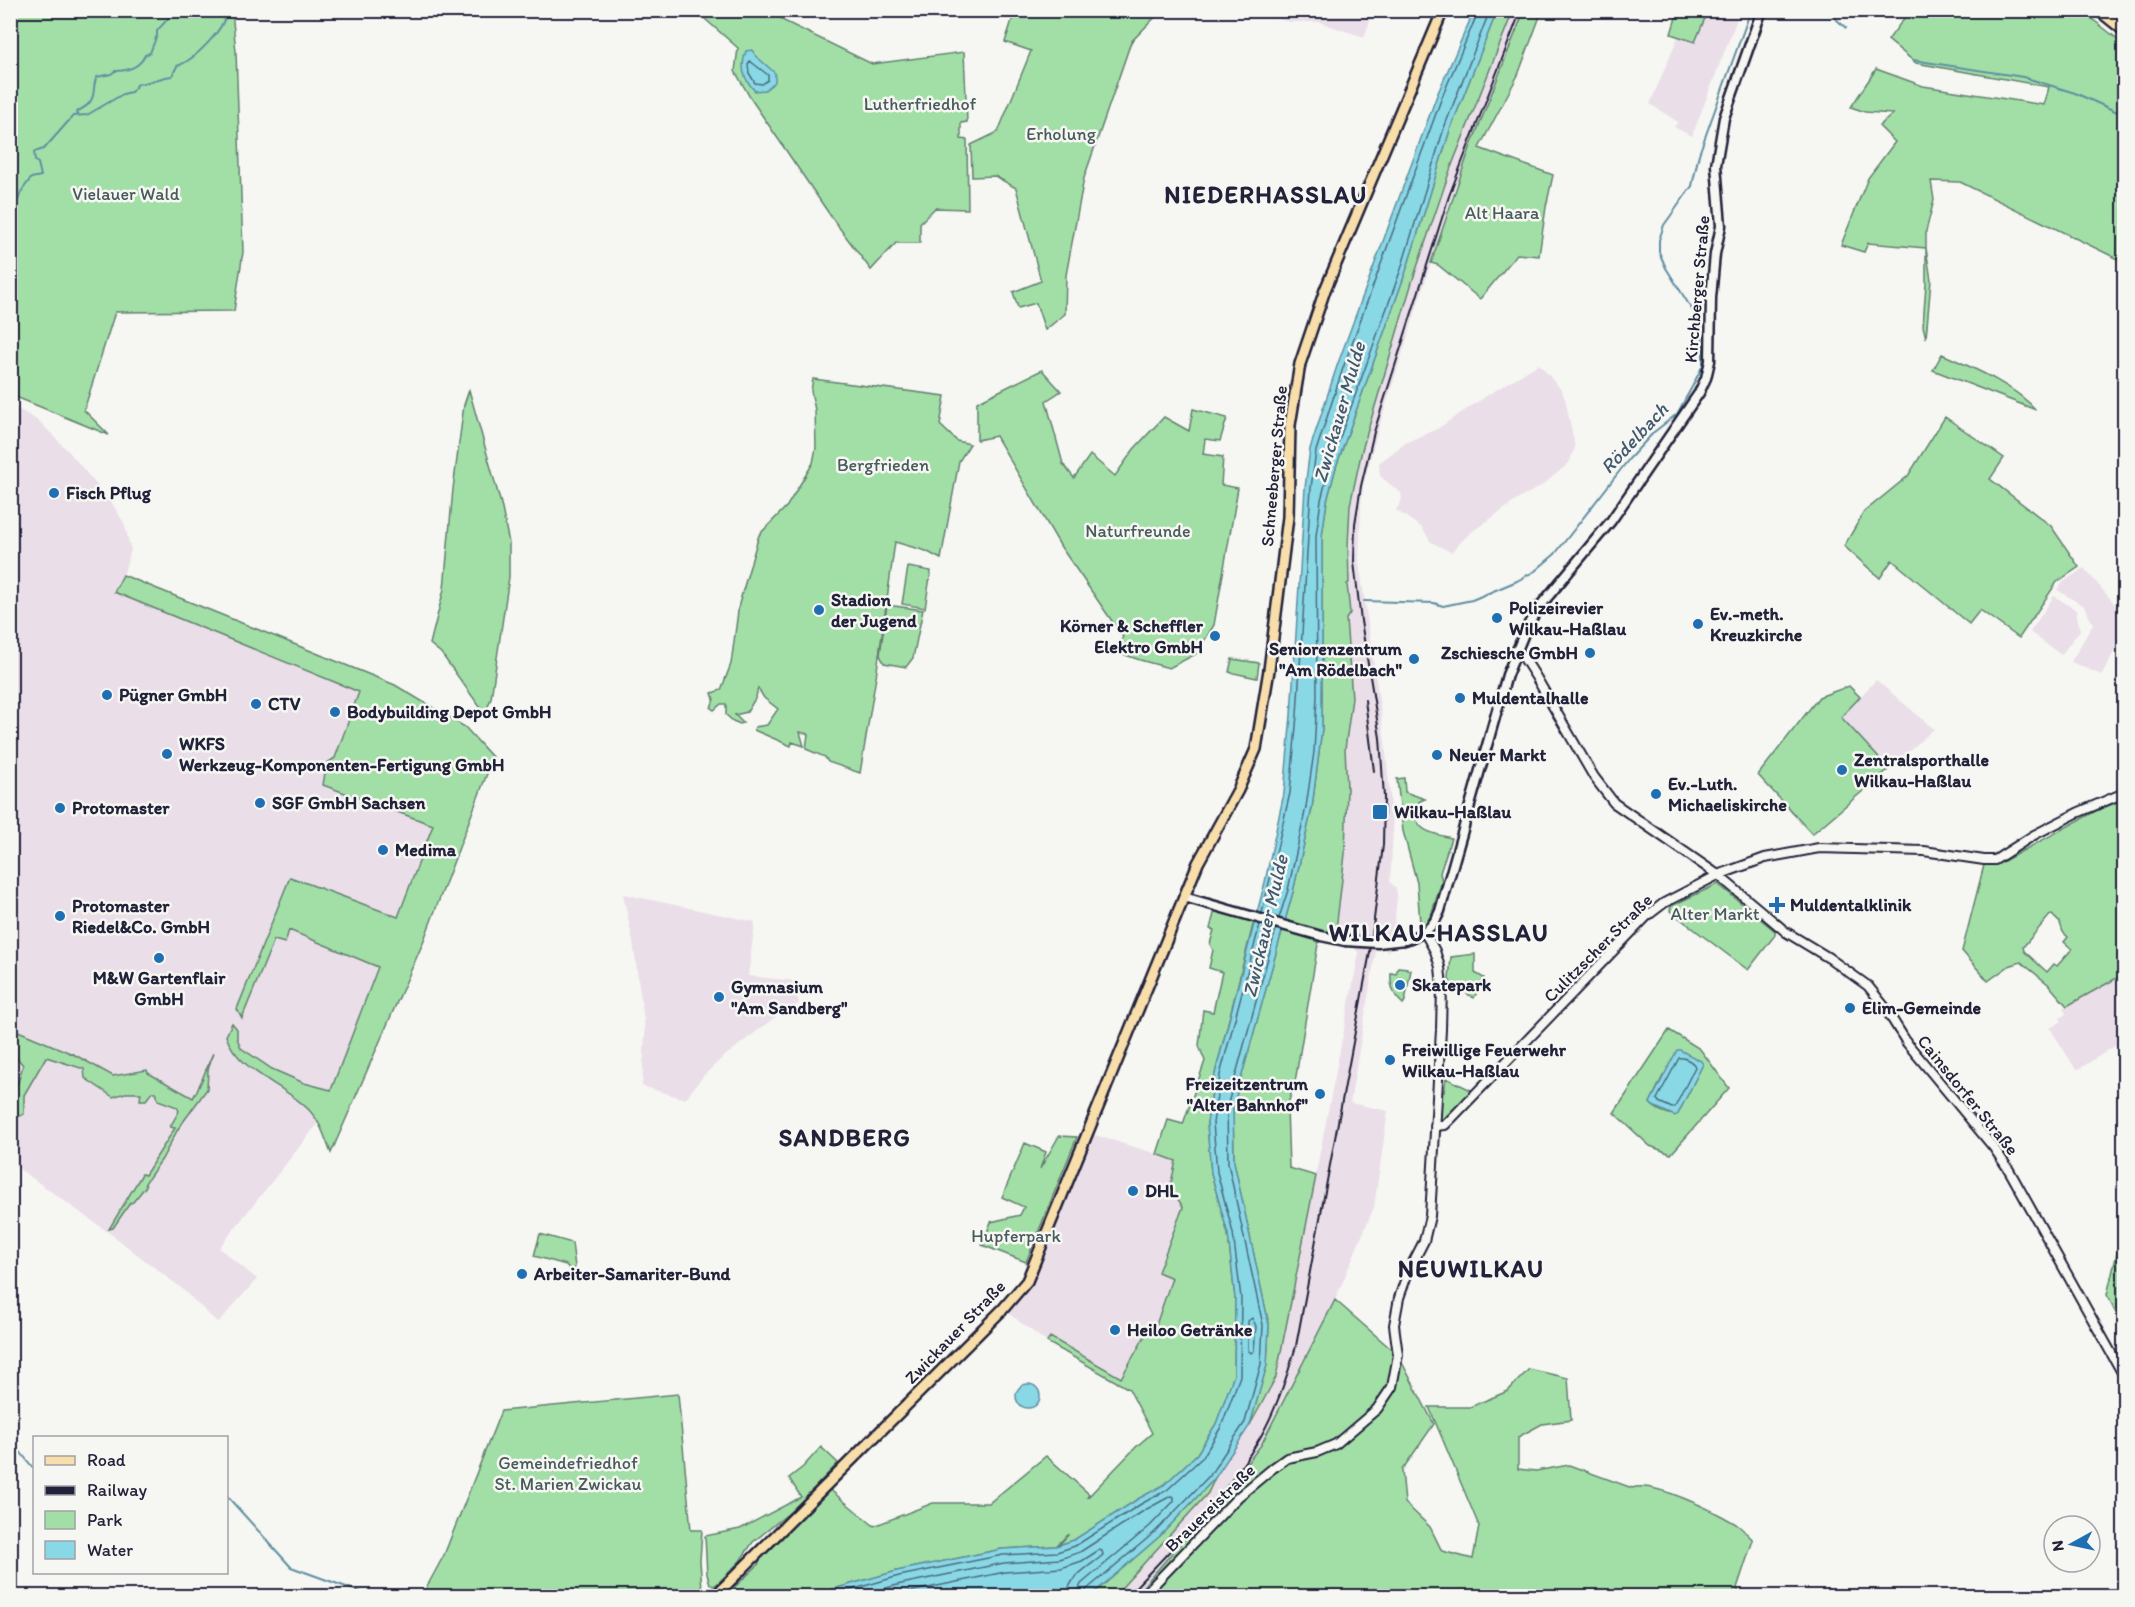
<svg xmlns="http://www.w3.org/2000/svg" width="2135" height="1607" viewBox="0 0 2135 1607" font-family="Itim,sans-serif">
	<rect width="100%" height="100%" fill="#f6f6f2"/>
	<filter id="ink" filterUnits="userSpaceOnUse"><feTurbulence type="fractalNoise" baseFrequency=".0167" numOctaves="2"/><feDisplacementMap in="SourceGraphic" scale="12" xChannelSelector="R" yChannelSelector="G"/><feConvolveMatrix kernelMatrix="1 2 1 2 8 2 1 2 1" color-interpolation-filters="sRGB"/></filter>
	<g filter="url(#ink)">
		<path fill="#eadee8" d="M1358 11 1372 15 1364 37 1319 22H1291L1242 11Z
			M1513 11H1524L1452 197 1377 433 1363 486 1361 506 1359 562 1385 742 1393 829 1390 882 1396 888 1397 896 1394 927 1388 952 1377 944 1350 1103 1388 1111 1374 1207 1335 1300 1261 1445 1221 1497 1134 1596H1114L1208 1493 1215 1478 1251 1425 1276 1377 1359 953 1336 930 1345 854 1347 788 1345 749 1352 698 1346 619 1350 613 1347 584 1349 583 1348 545 1350 505 1353 484 1362 450 1412 282 1459 147Z
			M1708 11H1740L1692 136 1674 127 1678 122 1650 104 1678 37 1695 42Z
			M1539 364 1562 391 1565 399 1575 447 1569 463 1544 484 1517 500 1470 533 1451 552 1431 542 1422 528 1396 510 1402 500 1401 493 1380 476 1379 463 1407 442 1437 429 1488 395Z
			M11 405 40 422 70 453 113 505 124 523 131 550 123 575 114 591 407 711 459 756 319 1122 219 1248 257 1279 218 1323 180 1287 112 1235 11 1163Z
			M2084 568 2124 615V632L2102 675 2071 662 2093 624 2084 606 2057 590 2062 583Z
			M2054 596 2076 610 2080 630 2061 655 2030 632Z
			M1876 680 1934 729 1889 769 1841 717Z
			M623 894 755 922 748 976 794 981 799 1004 779 1014 721 1059 704 1075 685 1099 642 1086 645 1035 644 1020 633 942Z
			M2124 974V1040L2079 1069 2075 1068 2050 1028 2062 1021 2060 1018 2066 1014 2063 1008Z
			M1088 1133 1157 1154 1176 1161 1170 1187 1183 1207 1158 1271 1172 1278 1155 1328 1146 1334 1121 1378 1050 1337 1047 1342 1008 1313 1031 1281 1042 1257Z"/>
		<path fill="#a2dfa6" stroke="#628070" stroke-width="1.5" fill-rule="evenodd" d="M11 11H232L236 52 243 252 234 311 115 312 84 410 109 435 11 395Z
			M696 11H780L782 20 872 64 964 52 967 122 961 123V139L967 140 968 209 935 208 920 223V243H896L871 270 832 218 751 99 735 71 738 48Z
			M1015 11H1161L1131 42 1084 178 1066 275 1065 314 1045 330 1036 303 1018 308 1013 292 1041 281 1016 188 995 176 972 177 971 145 998 132 1031 51 1005 42Z
			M1497 11H1513L1450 170 1412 282 1362 450 1350 505 1348 545 1349 583 1347 584 1350 613 1346 619 1352 698 1345 749 1347 788 1345 854 1336 930 1329 929 1318 944 1295 1082 1287 1107 1289 1168 1316 1176 1276 1377 1250 1425 1267 1365 1269 1325 1234 1162 1233 1107 1293 892 1312 808 1322 728V536L1327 501 1336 467 1406 271 1450 130Z
			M1524 11H1542L1518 75 1479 148 1553 175 1546 207 1539 256 1517 254 1480 299 1438 265 1431 263 1469 151Z
			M1678 11H1708L1695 42 1671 34Z
			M1909 11H2082L2124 44V262L1960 182 1931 181 1934 200 1926 231V248L1931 280 1926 338 1923 326 1926 284V248L1868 243 1864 252 1841 245 1868 178 1895 142 1879 126 1893 114 1865 112 1851 107 1876 69 1923 86 2044 105 2049 87 1916 63 1888 40 1908 13 1918 14Z
			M1942 354C1973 368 2014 385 2036 410L1933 370Z
			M1042 370 1061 391 1046 401 1063 464 1074 478 1090 455 1115 476 1134 449 1164 417 1189 431 1193 409 1227 418 1220 441 1205 439 1203 454 1223 457 1221 485 1238 488 1214 625 1196 654 1169 668 1140 660 1114 651 1123 637 1061 547 996 436 977 440V402Z
			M813 379 945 396 940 425 957 441 970 444 959 461 941 559 926 551 895 542 876 677 860 773 828 762 825 757 806 749 808 734 800 732 804 746 792 742 791 746 754 730 755 727 767 725 778 709 764 698 758 688 756 697 747 712 735 715 743 723 740 724 733 721 726 715V704H721L714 710 711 708 714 699 712 693 721 690 731 664 739 604 759 535 787 506 813 463 816 448 815 410 811 391Z
			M469 390 501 504 509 543V577L491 698 485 714 441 653 430 644 444 589 453 489 464 405Z
			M1945 417 2004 458 1990 479 2051 526 2079 567 2057 582 2019 638 1980 610 1969 624 1892 560 1880 578 1844 546 1864 512 1908 476Z
			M908 567 931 571 925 608 902 604Z
			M123 575 395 685 465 727 493 758 422 945 331 1153C325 1138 321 1123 310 1111 285 1084 239 1073 226 1036L232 1023 237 1029V1038L241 1048 272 1069 304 1083 331 1090 378 967 289 930 285 943 274 940 242 1018 237 1009 290 877 398 917 433 825 323 785 325 773 324 765 335 758 359 692 114 592Z
			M887 605 923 610 913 658 906 667 884 663 880 655Z
			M1232 659 1259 663 1257 678 1229 672Z
			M1849 686 1860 697 1841 717 1889 769 1812 834 1758 775 1819 697Z
			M1404 778 1405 792 1425 799C1419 801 1416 803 1416 810 1413 831 1434 834 1451 838L1440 873 1442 881 1432 912 1428 921 1422 926 1420 923 1417 883 1403 831 1397 779Z
			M2124 799V974L2067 1006 2048 984 2021 962 2009 966 1988 981 1962 951 1984 865 2002 862 2096 811ZM2051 914 2060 923 2063 932 2068 937 2064 942 2072 949 2057 966 2054 964 2047 972 2024 951 2023 947Z
			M1718 884 1775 931V935L1748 970 1670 911 1671 906Z
			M1216 906 1255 917 1215 1074 1207 1123 1211 1173 1228 1234 1235 1298 1234 1375 1216 1424 1197 1454 1164 1485 1138 1499 1074 1540 1059 1545 1069 1534 1056 1546 1002 1549 897 1571 809 1596H725L758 1565 762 1554 828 1488 874 1526 933 1503H989L1046 1456 1089 1494 1087 1498 1137 1446 1152 1433 1129 1389 1047 1342 1050 1337 1121 1378 1146 1334 1155 1328 1172 1278 1158 1272 1183 1207 1170 1187 1176 1161 1157 1154 1168 1120 1183 1124 1205 1061 1199 1046 1203 1010 1213 1012 1222 972 1209 968 1213 950 1210 944 1214 930 1210 929Z
			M1475 954V973L1484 978 1474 998 1451 984 1449 979 1451 957Z
			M1398 967 1407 968V970H1411L1405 1001 1403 1004C1393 995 1390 986 1391 973L1396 974Z
			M11 1028 75 1055 113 1076 147 1070 148 1073 193 1098C202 1083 206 1068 213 1053L208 1070 207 1089 178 1129 162 1159 145 1183 146 1186 133 1202 130 1203 113 1228 109 1229 142 1174 145 1175 175 1128 170 1127 179 1111 177 1107 158 1100 156 1092H152L146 1100H140L141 1093H125L113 1097 85 1078 84 1069 46 1057 24 1095V1114L16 1118 13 1115 17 1097 11 1088V1084L18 1083 23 1065 11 1051Z
			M1669 1030 1700 1049 1729 1088 1671 1154 1650 1146 1614 1113ZM1701 1068 1678 1114C1670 1117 1655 1109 1650 1103L1663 1076Z
			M1446 1078 1471 1090 1448 1117 1442 1119 1439 1116V1093L1444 1092Z
			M1059 1136 1077 1137 1026 1262 982 1245 991 1222 1020 1215 1024 1207 1002 1197 1025 1143 1046 1152 1040 1169Z
			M540 1234 572 1243 575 1267 573 1273 566 1265 534 1256Z
			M2124 1235V1284L2117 1314 2107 1295 2120 1240Z
			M1335 1300 1398 1355 1434 1424 1402 1470 1405 1503 1430 1527 1442 1551 1473 1559 1479 1526 1429 1407H1470L1508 1391 1529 1369 1568 1378 1571 1420 1542 1424 1518 1437V1469L1536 1471 1569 1465 1632 1488C1653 1480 1716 1512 1736 1524 1742 1528 1748 1535 1753 1540L1737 1588 1741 1596H1142L1138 1592 1221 1497 1261 1445Z
			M678 1394 691 1530H702L700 1561 702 1589 707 1596H425L424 1592 444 1555 501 1411Z
			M821 1447 838 1463 795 1508 753 1542 740 1561 717 1584 713 1586 710 1584 707 1574 705 1536 740 1529 801 1497 789 1478 803 1467Z
			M1215 1478 1208 1493 1114 1596H1085L1095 1592 1160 1536Z"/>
		<path fill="#89d8e6" stroke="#608fa2" stroke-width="1.5" d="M1474 11H1497L1450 130 1406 271 1336 467 1327 501 1322 536V728L1312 808 1293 892 1233 1107 1234 1162 1269 1325 1267 1365 1250 1425 1215 1478 1160 1536 1095 1592 1085 1596H809L897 1571 1002 1549 1056 1546 1074 1540 1138 1499 1164 1485 1197 1454 1216 1424 1234 1375 1235 1298 1228 1234 1211 1173 1207 1123 1215 1074 1265 882 1284 793 1291 715 1305 488 1310 449 1337 366 1437 95Z
			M752 50 756 56 775 73V82L765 90 755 91C743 78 740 68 746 51Z
			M1677 1050H1680L1701 1061 1703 1064 1678 1114 1675 1116 1653 1106 1650 1103Z
			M1016 1396a12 12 0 1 1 24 0a12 12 0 1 1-24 0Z"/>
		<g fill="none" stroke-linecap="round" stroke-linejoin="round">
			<path stroke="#4b6b7f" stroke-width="1.5" d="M750 61 768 75V80L762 84 755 83 749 73 748 64Z
				M1262 913 1290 793 1297 715 1311 488 1316 451 1343 368 1442 97 1479 10
				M1279 918 1288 890 1306 807 1314 752 1317 696 1316 536 1321 500 1330 465 1401 269 1444 128 1490 10
				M1679 1058C1684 1057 1694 1062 1695 1067L1675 1107 1672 1108 1659 1102 1657 1099Z
				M1252 1318 1256 1326 1254 1351 1251 1353 1248 1350V1321Z
				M830 1596 899 1576 1003 1555 1057 1552 1075 1546 1141 1504 1167 1490 1203 1457 1221 1427 1240 1376 1241 1298 1233 1233 1217 1172 1213 1123 1220 1075 1260 924
				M857 1596 901 1584 1004 1563 1060 1559 1080 1552 1145 1510 1171 1496 1174 1497V1501L1150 1526 1081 1584 1076 1596
				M889 1596 1005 1572 1061 1568 1082 1561 1099 1550 1102 1551 1103 1555C1089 1567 1068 1577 1067 1596
				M1084 1596 1086 1590 1155 1532 1210 1475 1245 1422 1261 1364 1263 1325 1228 1163 1227 1107 1276 929"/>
			<path stroke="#608fa2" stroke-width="2" d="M1826 10 1846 28
				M1913 60 2023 77 2075 93 2124 115
				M78 115 77 112C81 109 88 106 90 102 96 95 92 85 97 77L111 74 115 71C127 71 140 67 145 55L150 53 157 35V31C163 23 169 20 173 10
				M14 212 21 192 31 178 41 176 38 163 35 161 34 152 44 149 73 116 87 115 123 94 131 92 138 84C150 83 160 77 172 76L177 66C193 61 227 28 226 10
				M1364 601 1434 603 1443 606 1472 600 1517 581 1535 571 1555 554 1629 459 1654 432 1677 414 1692 387 1703 365V345L1698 319 1666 268 1659 252V240L1664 225 1692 186 1699 154 1751 10
				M10 1439 34 1469
				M226 1495 291 1567 371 1596"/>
			<defs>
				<path id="tertiary" d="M1516 650 1522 655 1536 677 1594 777 1614 803 1718 875 1786 932 1829 958 1868 986 1884 1006 1907 1043 1994 1148 2009 1170 2124 1376
					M1435 1126 1445 1125 1451 1119 1647 916 1664 903 1718 875 1765 858 1819 848 1924 851 1984 860H1995L2034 835 2077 813 2124 793
					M1143 1596 1238 1497 1273 1468 1287 1458 1317 1452 1336 1444 1377 1409 1392 1387 1398 1355 1394 1325 1399 1298 1408 1272 1424 1241 1430 1216 1441 1030 1442 987 1440 967 1435 951 1425 933"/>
				<path id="secondary" d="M1184 897 1321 936 1345 941
					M1405 940C1423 935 1433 928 1440 911L1507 675 1525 631 1536 611 1611 521 1699 393 1706 378 1710 361 1711 298 1715 254 1721 226 1716 165 1724 118 1762 10"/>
				<path id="primary" d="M715 1596 1003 1309 1027 1281 1198 863 1238 790 1256 749 1269 670 1288 517 1290 425 1300 364 1325 290 1443 10"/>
				<path id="motorway" d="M2099 10 2124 30
					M2120 10 2124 14"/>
			</defs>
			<use href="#tertiary" stroke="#22223b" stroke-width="12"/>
			<use href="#secondary" stroke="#22223b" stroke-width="13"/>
			<use href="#primary" stroke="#22223b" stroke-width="14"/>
			<use href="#motorway" stroke="#22223b" stroke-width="15"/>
			<use href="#tertiary" stroke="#f6f6f2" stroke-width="8"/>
			<use href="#secondary" stroke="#f6f6f2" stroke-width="8"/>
			<use href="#primary" stroke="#f8deab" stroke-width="9"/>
			<use href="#motorway" stroke="#f8deab" stroke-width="10"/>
			<path stroke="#22223b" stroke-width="2" d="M1365 700 1374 771
				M1127 1596C1174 1546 1227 1496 1261 1436 1277 1408 1287 1377 1296 1346L1370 952 1383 845 1384 797 1380 738 1361 621 1354 562 1355 524 1361 486 1374 432 1449 196 1521 10"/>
			<defs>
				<path id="secondary-bridge" d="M1345 941 1378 943 1405 940"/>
			</defs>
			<use href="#secondary-bridge" stroke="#22223b" stroke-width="13" stroke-linecap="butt"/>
			<use href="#secondary-bridge" stroke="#f6f6f2" stroke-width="8"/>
		</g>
	</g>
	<g fill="#1f6fb2" stroke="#f6f6f2" stroke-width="2">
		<circle cx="54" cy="493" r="6"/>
		<circle cx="819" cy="610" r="6"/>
		<circle cx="1497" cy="618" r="6"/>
		<circle cx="1698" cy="624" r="6"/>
		<circle cx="1215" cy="636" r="6"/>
		<circle cx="1590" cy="653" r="6"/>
		<circle cx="1414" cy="659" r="6"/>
		<circle cx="107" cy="695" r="6"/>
		<circle cx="1460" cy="698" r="6"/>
		<circle cx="256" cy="704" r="6"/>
		<circle cx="335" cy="712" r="6"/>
		<circle cx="167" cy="754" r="6"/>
		<circle cx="1437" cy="755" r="6"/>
		<circle cx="1842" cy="770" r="6"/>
		<circle cx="1656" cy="794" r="6"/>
		<circle cx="260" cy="803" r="6"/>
		<circle cx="60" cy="808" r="6"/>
		<rect x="1372" y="804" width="16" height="16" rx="3"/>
		<circle cx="383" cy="850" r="6"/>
		<path d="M1774 896h6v6h6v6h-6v6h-6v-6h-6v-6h6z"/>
		<circle cx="60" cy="916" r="6"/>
		<circle cx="159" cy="958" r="6"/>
		<circle cx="1400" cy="985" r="6"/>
		<circle cx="719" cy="997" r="6"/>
		<circle cx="1850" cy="1008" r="6"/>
		<circle cx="1390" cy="1060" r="6"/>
		<circle cx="1320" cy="1094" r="6"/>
		<circle cx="1133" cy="1191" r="6"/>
		<circle cx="522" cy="1274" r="6"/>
		<circle cx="1115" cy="1330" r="6"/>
	</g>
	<g text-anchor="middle" stroke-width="5" stroke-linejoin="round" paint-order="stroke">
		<g font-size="18" fill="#485b5b" stroke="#f6f6f2">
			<text x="920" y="110">Lutherfriedhof</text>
			<text x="1061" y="140">Erholung</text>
			<text x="126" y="200">Vielauer Wald</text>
			<text x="1502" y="219">Alt Haara</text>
			<text x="883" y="471">Bergfrieden</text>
			<text x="1138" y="537">Naturfreunde</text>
			<text x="1715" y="920">Alter Markt</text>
			<text x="1016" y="1242">Hupferpark</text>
			<text x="568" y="1469">Gemeindefriedhof<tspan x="568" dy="21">St. Marien Zwickau</tspan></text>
		</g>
		<g font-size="18" fill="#22223b" stroke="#f6f6f2">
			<text transform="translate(1697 289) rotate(-85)" y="6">Kirchberger Straße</text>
			<text transform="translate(1274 466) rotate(-85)" y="6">Schneeberger Straße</text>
			<text transform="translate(1598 948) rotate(-45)" y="6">Culitzscher Straße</text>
			<text transform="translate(1968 1095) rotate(51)" y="6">Cainsdorfer Straße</text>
			<text transform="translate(955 1332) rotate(-46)" y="6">Zwickauer Straße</text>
			<text transform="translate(1210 1508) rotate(-44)" y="6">Brauereistraße</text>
		</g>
		<g font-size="18" font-weight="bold" fill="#22223b" stroke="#f6f6f2" text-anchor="start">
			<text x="66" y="499">Fisch Pflug</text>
			<text x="831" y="606">Stadion<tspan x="831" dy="21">der Jugend</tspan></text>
			<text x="1509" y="614">Polizeirevier<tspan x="1509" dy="21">Wilkau-Haßlau</tspan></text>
			<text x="1710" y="620">Ev.-meth.<tspan x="1710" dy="21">Kreuzkirche</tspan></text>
			<text x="1203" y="632" text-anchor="end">Körner &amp; Scheffler<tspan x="1203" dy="21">Elektro GmbH</tspan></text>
			<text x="1402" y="655" text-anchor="end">Seniorenzentrum<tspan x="1402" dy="21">"Am Rödelbach"</tspan></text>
			<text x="1578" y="659" text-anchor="end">Zschiesche GmbH</text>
			<text x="119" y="701">Pügner GmbH</text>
			<text x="1472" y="704">Muldentalhalle</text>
			<text x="268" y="710">CTV</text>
			<text x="347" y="718">Bodybuilding Depot GmbH</text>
			<text x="179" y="750">WKFS<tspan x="179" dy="21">Werkzeug-Komponenten-Fertigung GmbH</tspan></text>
			<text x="1449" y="761">Neuer Markt</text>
			<text x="1854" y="766">Zentralsporthalle<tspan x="1854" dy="21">Wilkau-Haßlau</tspan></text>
			<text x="1668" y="790">Ev.-Luth.<tspan x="1668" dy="21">Michaeliskirche</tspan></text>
			<text x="272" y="809">SGF GmbH Sachsen</text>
			<text x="72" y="814">Protomaster</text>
			<text x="1394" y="818">Wilkau-Haßlau</text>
			<text x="395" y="856">Medima</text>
			<text x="1790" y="911">Muldentalklinik</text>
			<text x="72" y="912">Protomaster<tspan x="72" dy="21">Riedel&amp;Co. GmbH</tspan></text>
			<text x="159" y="984" text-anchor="middle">M&amp;W Gartenflair<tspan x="159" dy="21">GmbH</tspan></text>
			<text x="1412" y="991">Skatepark</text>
			<text x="731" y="993">Gymnasium<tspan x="731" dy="21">"Am Sandberg"</tspan></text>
			<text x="1862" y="1014">Elim-Gemeinde</text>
			<text x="1402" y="1056">Freiwillige Feuerwehr<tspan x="1402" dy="21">Wilkau-Haßlau</tspan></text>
			<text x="1308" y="1090" text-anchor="end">Freizeitzentrum<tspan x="1308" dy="21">"Alter Bahnhof"</tspan></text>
			<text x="1145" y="1197">DHL</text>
			<text x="534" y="1280">Arbeiter-Samariter-Bund</text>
			<text x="1127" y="1336">Heiloo Getränke</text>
		</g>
		<g font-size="20" font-style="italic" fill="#41596e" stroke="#f6f6f2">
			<text transform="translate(1339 412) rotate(-74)" y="7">Zwickauer Mulde</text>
			<text transform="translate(1634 438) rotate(-47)" y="7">Rödelbach</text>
			<text transform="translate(1265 926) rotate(-77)" y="7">Zwickauer Mulde</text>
		</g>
		<g font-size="24" font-weight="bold" letter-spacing="1.5" fill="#22223b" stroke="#f6f6f2">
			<text x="1266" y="203">NIEDERHASSLAU</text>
			<text x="1439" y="941">WILKAU-HASSLAU</text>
			<text x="845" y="1146">SANDBERG</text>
			<text x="1471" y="1277">NEUWILKAU</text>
		</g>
	</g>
	<rect width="2135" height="1607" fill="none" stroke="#f6f6f2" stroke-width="36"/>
	<rect x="18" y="18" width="2099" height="1571" fill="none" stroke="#22223b" stroke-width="2" filter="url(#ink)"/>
	<rect x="33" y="1436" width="195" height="138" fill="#f6f6f2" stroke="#a1a1a9" stroke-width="1.5"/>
	<rect x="45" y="1456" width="30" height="9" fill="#f8deab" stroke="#a1a1a9" stroke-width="1.5"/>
	<text x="87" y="1466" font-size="18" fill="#22223b">Road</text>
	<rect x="45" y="1486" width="30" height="9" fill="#22223b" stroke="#a1a1a9" stroke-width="1.5"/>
	<text x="87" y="1496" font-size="18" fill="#22223b">Railway</text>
	<rect x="45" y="1511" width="30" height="18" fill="#a2dfa6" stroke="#a1a1a9" stroke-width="1.5"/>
	<text x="87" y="1526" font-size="18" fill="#22223b">Park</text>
	<rect x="45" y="1541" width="30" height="18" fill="#89d8e6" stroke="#a1a1a9" stroke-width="1.5"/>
	<text x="87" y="1556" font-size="18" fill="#22223b">Water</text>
	<g transform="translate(2072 1544) rotate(262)"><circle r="28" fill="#f6f6f2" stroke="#a1a1a9" stroke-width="1.5"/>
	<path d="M0-4.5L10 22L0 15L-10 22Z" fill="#1f6fb2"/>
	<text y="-9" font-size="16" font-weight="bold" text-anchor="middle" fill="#22223b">N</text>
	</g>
</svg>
